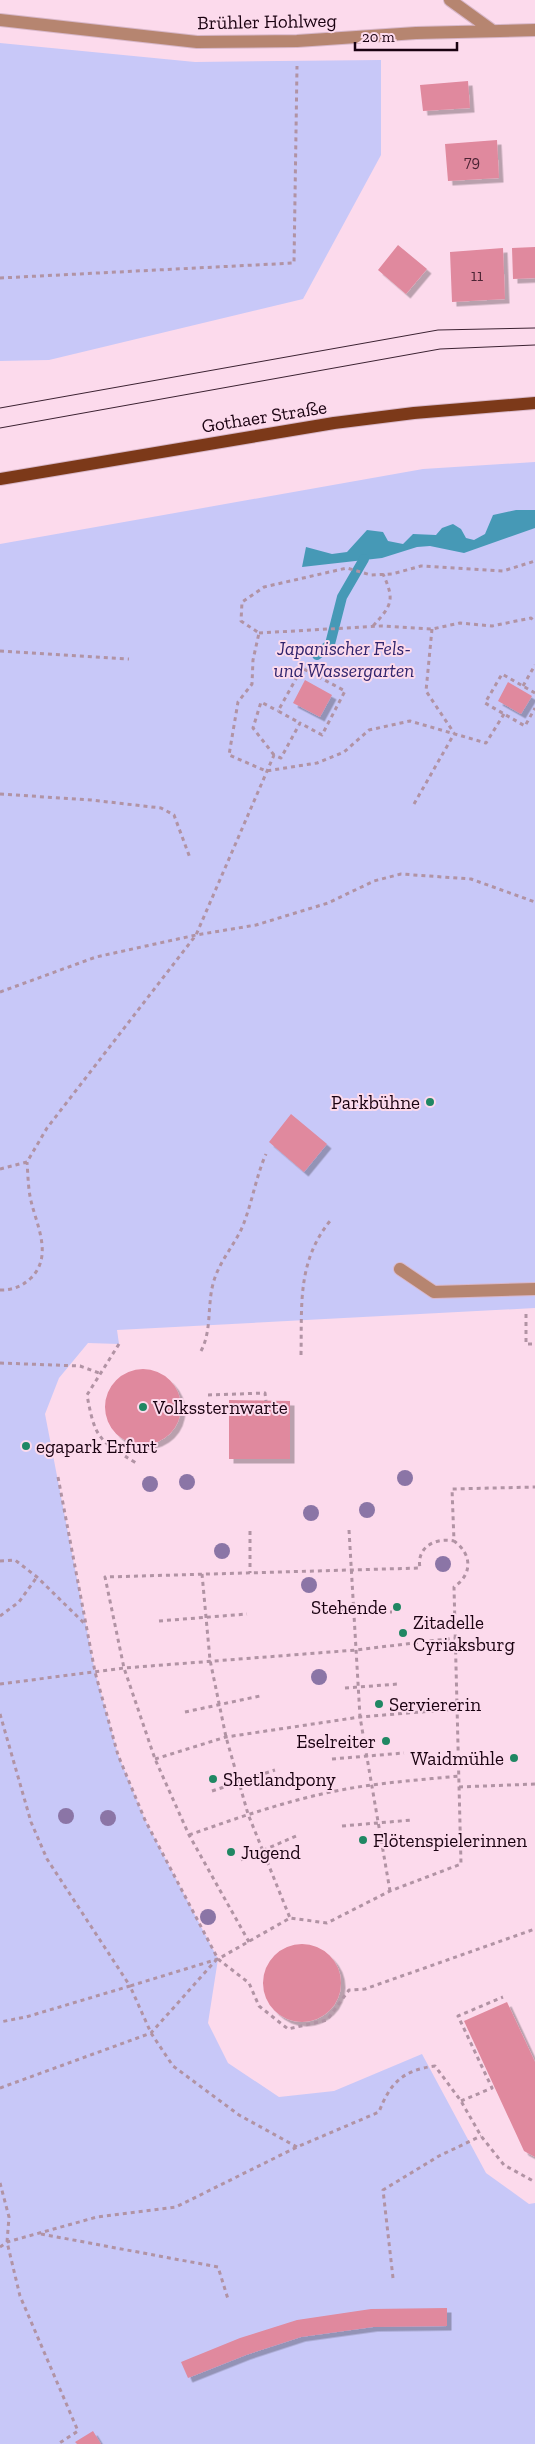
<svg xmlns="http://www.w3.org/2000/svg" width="535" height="2444" viewBox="0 0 535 2444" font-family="'Zilla Slab',serif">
	<defs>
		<filter id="shadow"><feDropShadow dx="4.5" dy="4.5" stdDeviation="0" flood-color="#0004"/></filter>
	</defs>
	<rect width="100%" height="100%" fill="#fcdaec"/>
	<path fill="#c8c8f8" d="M0 43 195 62 381 60V155L303 299 49 360 0 361Z
		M535 462V1308L117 1330 119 1344 88 1343 59 1378 45 1414 95 1672 118 1755 145 1820 218 1959 208 2023 228 2063 279 2097 334 2091 422 2054 486 2173 529 2204 535 2203V2444H0V544L423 469Z"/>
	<path fill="#4699b6" d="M516 510H535V528L464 553 430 546 417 547 382 558 302 567 306 547 332 554 347 552 367 530 383 532 388 541 403 544 413 534 436 535 442 528 453 524 461 529 466 538 474 540 485 534 493 515Z"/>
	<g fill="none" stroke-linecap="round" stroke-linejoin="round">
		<path stroke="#4699b6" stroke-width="10" d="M317 655 330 644 342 597 364 559"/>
	</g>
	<path fill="#e0899e" filter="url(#shadow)" d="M468 81 470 108 423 111 420 85Z
		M497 140 499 178 448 181 445 144Z
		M398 245 427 269 406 294 378 270Z
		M535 247V278L513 279 512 248Z
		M503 248 505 299 452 302 450 252Z
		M305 680 332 695 320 717 293 703Z
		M508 682 532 696 521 714 498 701Z
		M291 1114 327 1144 304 1172 269 1142Z
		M105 1407a38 38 0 1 1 76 0a38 38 0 1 1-76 0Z
		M229 1400 290 1401V1459H229Z
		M263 1983a39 39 0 1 1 78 0a39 39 0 1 1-78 0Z
		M507 2002 535 2062V2157L524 2151 464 2021Z
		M447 2308V2326L373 2327 301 2337 246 2355 188 2378 181 2362 240 2338 297 2320 371 2309Z
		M93 2431 101 2444H77L75 2442Z"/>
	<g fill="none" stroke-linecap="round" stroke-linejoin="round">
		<defs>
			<path id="minor" d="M450 0 493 31
				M0 20 197 42 297 41 416 33 535 30
				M400 1269 434 1292 535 1289"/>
			<path id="major" d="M0 479 334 423 414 413 535 403"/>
		</defs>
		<use href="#minor" stroke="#d8b7c9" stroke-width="14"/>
		<use href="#major" stroke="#d8b7c9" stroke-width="14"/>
		<path stroke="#b193a4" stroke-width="3" stroke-dasharray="4 4" stroke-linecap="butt" d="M0 278 294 263 297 66
			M373 626C392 605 395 600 383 574
			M432 629 426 691 454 733
			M259 633 381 626 432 629 460 623 492 626 531 618 535 622
			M0 651 129 659
			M523 686 535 665
			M535 693 502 674 485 703 525 726 535 708
			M504 714 486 743 410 721 369 730 344 752 317 763 266 771 229 755 238 702 252 684 253 660 259 633 241 621 242 602 264 587 347 568 371 575 392 574 421 566 503 571 535 561
			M274 755 253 728 261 702 278 711
			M0 794 91 800 161 808 174 815 190 858
			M414 804 454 734
			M0 992 96 957 196 935 256 925 328 903 374 881 401 874 471 879 535 902
			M0 1169 27 1162 47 1128 196 935 274 755 281 758 300 723 322 735 345 691 302 668 278 711 300 723
			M0 1290C13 1290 21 1287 31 1278 53 1256 37 1226 31 1201 28 1188 28 1175 27 1162
			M526 1314V1344H535
			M119 1344 87 1395C95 1439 99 1440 136 1463
			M201 1351C212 1330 207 1307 213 1284 218 1264 232 1248 241 1230 252 1205 255 1179 266 1154
			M301 1355C302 1305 297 1262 330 1221
			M0 1363 80 1366 99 1373
			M208 1395 265 1393 266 1401
			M58 1477 95 1672 118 1755 145 1820 218 1959 249 1983 259 2006 288 2029 327 2020 349 1990 365 1989 535 1929
			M349 1530 360 1717 390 1891
			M250 1531V1573
			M0 1561 15 1560 37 1577 85 1624
			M202 1574 210 1660 226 1737 248 1814 290 1918
			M318 1610 392 1612
			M0 1616 19 1602 37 1577
			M159 1621 247 1614
			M0 1684 124 1668 356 1650 455 1638
			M345 1688 398 1684
			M185 1712 260 1696
			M0 1714 31 1822 47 1859 130 1986 26 2017 0 2022
			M155 1759 226 1737 360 1717 457 1709
			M332 1759 404 1753
			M459 1787 535 1784
			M212 1791 275 1770
			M342 1826 412 1820
			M189 1835C248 1814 309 1793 372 1785 401 1781 430 1779 459 1776
			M241 1860 296 1836
			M249 1942 189 1835 155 1759 124 1668 105 1577 420 1568C416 1547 436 1537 454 1541
			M0 2088 151 2033 217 1959
			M461 2101 492 2088 458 2016 503 1997
			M297 2147 239 2115 173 2066 151 2033 130 1986 218 1959 290 1918 327 1923 390 1891 461 1864 454 1587C473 1574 472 1554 454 1541L452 1489 535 1487
			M0 2183 9 2217 7 2242 20 2296 78 2431 58 2444
			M41 2234 218 2267 228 2299
			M0 2247 7 2242 97 2217 176 2207 297 2147 379 2112C390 2083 403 2070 435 2066L461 2101 481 2136 504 2165 535 2182
			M393 2278 383 2190 439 2156 481 2136"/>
		<use href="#minor" stroke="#b68570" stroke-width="12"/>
		<use href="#major" stroke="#7c3919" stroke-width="12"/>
		<path stroke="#3c2232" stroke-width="1" d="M0 408 438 330 535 328
			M0 428 440 349 535 345"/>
	</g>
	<g fill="#8b75a6">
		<circle cx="405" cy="1478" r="8"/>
		<circle cx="187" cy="1482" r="8"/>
		<circle cx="150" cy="1484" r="8"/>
		<circle cx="367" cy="1510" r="8"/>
		<circle cx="311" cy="1513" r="8"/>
		<circle cx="222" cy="1551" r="8"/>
		<circle cx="443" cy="1564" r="8"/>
		<circle cx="309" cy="1585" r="8"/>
		<circle cx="319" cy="1677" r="8"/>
		<circle cx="66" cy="1816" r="8"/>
		<circle cx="108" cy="1818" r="8"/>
		<circle cx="208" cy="1917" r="8"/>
	</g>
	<g fill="#208763" stroke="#fcdaec" stroke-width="2">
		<circle cx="430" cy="1102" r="5"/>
		<circle cx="143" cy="1407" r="5"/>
		<circle cx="26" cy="1446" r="5"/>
		<circle cx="397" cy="1607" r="5"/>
		<circle cx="403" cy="1633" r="5"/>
		<circle cx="379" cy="1704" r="5"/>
		<circle cx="386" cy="1741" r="5"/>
		<circle cx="514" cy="1758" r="5"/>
		<circle cx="213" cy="1779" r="5"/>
		<circle cx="363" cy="1840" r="5"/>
		<circle cx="231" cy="1852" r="5"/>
	</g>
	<g text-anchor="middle" stroke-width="4" stroke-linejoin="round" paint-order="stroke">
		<g font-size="16" fill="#4c2434">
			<text x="472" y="167">79</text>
			<text x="477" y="281">11</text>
		</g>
		<g font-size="19" fill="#1a0211" stroke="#fcdaec">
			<text transform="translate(267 21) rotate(-1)" y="7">Brühler Hohlweg</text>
			<text transform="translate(264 416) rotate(-9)" y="7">Gothaer Straße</text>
		</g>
		<g font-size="19" font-style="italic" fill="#2f236c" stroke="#fcdaec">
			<text x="344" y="655">Japanischer Fels-<tspan x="344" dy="22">und Wassergarten</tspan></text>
		</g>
		<g font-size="19" fill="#1a0211" stroke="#fcdaec" text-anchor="start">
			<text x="420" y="1109" text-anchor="end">Parkbühne</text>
			<text x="153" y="1414">Volkssternwarte</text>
			<text x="36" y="1453">egapark Erfurt</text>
			<text x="387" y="1614" text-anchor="end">Stehende</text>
			<text x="413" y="1629">Zitadelle<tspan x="413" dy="22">Cyriaksburg</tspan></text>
			<text x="389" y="1711">Serviererin</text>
			<text x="376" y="1748" text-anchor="end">Eselreiter</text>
			<text x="504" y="1765" text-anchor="end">Waidmühle</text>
			<text x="223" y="1786">Shetlandpony</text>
			<text x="373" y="1847">Flötenspielerinnen</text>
			<text x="241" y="1859">Jugend</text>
		</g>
	</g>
	<path d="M355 42v8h102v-8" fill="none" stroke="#1a0211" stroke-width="2.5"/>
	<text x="362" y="42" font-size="15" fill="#1a0211" stroke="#fcdaec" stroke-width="4" paint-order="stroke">20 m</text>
</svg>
